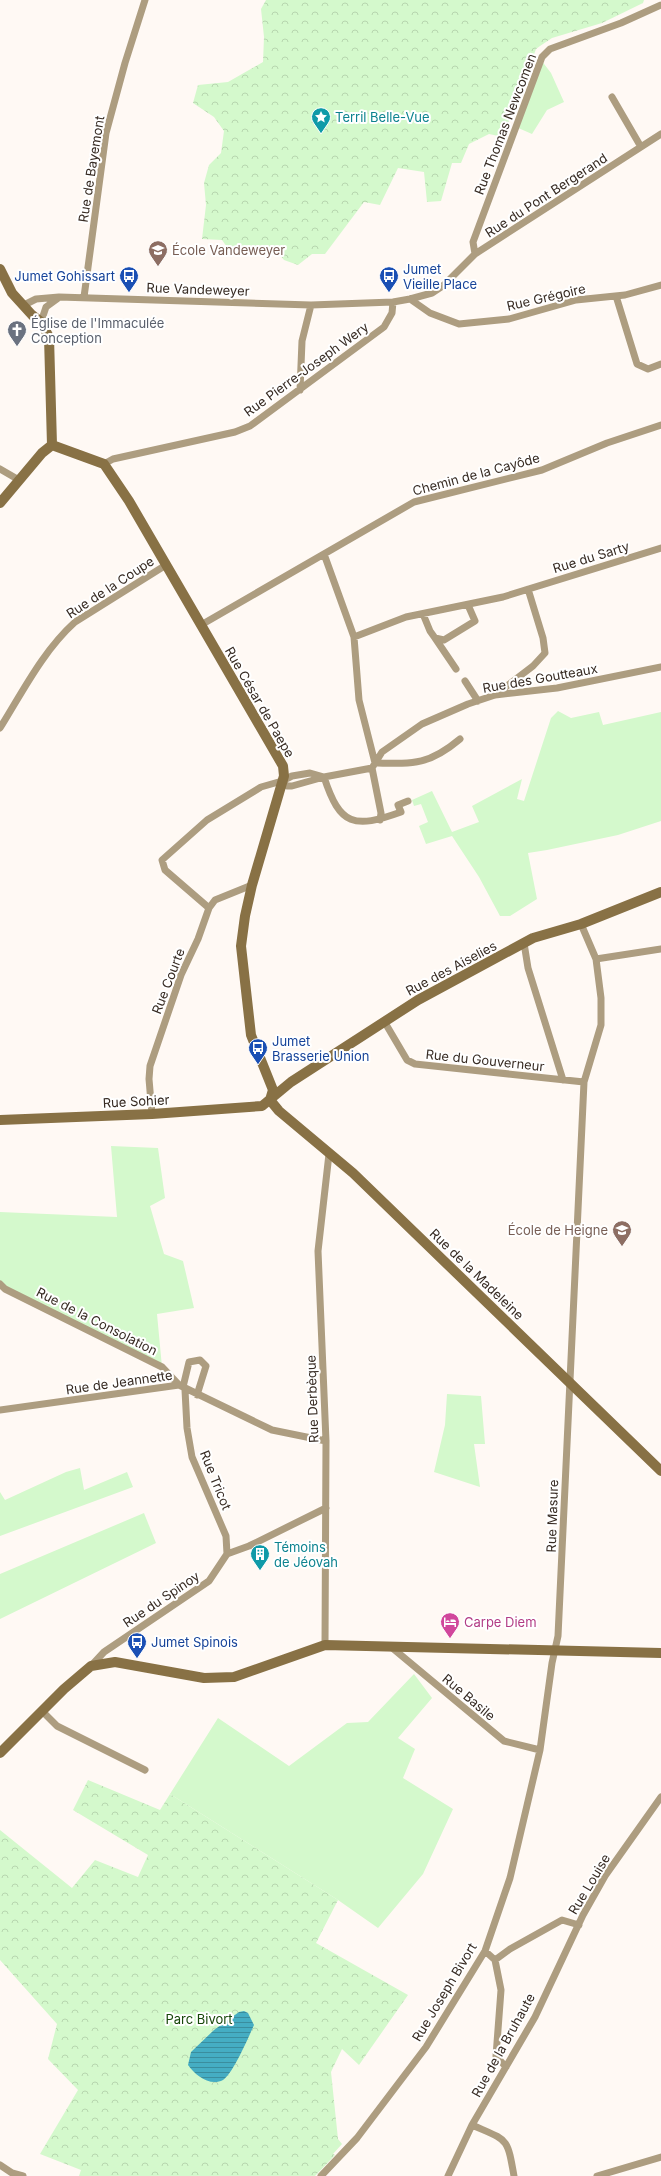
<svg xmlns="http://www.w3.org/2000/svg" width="661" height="2176" viewBox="0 0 661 2176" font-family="Inter,sans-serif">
	<defs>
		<pattern id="forest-crowns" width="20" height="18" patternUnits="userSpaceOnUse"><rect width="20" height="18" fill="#d4f9cc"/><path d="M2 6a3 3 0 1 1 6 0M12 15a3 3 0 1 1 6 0" fill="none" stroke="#b7d6af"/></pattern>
		<pattern id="water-rules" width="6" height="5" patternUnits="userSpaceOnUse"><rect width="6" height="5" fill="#45adc3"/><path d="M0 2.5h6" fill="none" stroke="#3a8d9e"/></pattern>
	</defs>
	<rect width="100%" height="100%" fill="#fff9f4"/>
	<path fill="#d4f9cc" d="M541 60 551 73 564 102 547 110 532 134 516 127Z
		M558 711 571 718 599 712 603 725 661 712V821L618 835 547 850 528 853 537 899 510 916H500L479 877 452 836 426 844 419 826 428 822 421 804 414 806 412 800 432 791 452 832 479 822 472 806 522 779 517 799 524 801 551 718Z
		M111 1146 158 1148 165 1198 150 1206 164 1254 183 1261 194 1308 157 1314 162 1367 0 1285V1212L117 1217Z
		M447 1394 481 1396 485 1444H474L480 1487 434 1472 445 1425Z
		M80 1468 84 1490 127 1472 133 1487 0 1536V1492L5 1500 66 1472Z
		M144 1513 156 1543 0 1619V1574Z
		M414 1674 432 1698 398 1738 415 1749 403 1778 453 1809 423 1874 378 1928 338 1900 170 1794 218 1718 289 1766 347 1723 368 1722Z"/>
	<path fill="url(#forest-crowns)" d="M266 0H644L643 3 602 23 552 38 540 46 536 49 503 137 489 134 469 144 461 163H452L441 201 427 202 424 172 398 168 380 205 364 202 325 254H312L298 265 284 260 274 248 227 247 222 240 202 239 206 205 204 183 209 165 221 153 224 131 214 117 193 103 198 85 228 82 263 62 264 37 261 9Z
		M88 1780 160 1810 170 1794 338 1900 316 1943 408 1995 359 2065 342 2049 331 2072 338 2139 342 2144 333 2154 335 2155 315 2176H79L81 2170 40 2154 78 2090 48 2059 57 2024 0 1960V1830L72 1888 95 1860 138 1877 148 1855 73 1810Z"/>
	<path fill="url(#water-rules)" d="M244 2011 248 2013 254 2025C249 2036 233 2074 223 2080 210 2087 195 2075 188 2065L191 2052 214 2030 239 2012Z"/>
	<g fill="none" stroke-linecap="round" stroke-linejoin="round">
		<path stroke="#ad9d80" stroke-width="7" d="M612 97 641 147
			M475 254 473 242 542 57 550 49 621 23 661 5
			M616 296 637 364 648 369 661 364
			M84 297 106 133 125 63 145 0
			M410 299 430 313 459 324 509 319 576 300 625 295 661 285
			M24 305 36 299 59 297 311 305 393 302 410 299 432 293 444 285 475 254 661 134
			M41 322 46 307 57 299
			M300 390 302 341 311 305
			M104 464 113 459 235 432 250 426 384 327 392 313 393 302
			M0 469 19 480
			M324 554 354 637 359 700 375 763C414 764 429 765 460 739
			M423 614 430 631 435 638 444 640 475 621 468 605
			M201 625 414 502 542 470 607 443 661 425
			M354 637 406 617 503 597 661 548
			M435 638 456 669
			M465 681 478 701
			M495 695 533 666 545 653 543 638 528 589
			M0 728C23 691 43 651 75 622L166 565
			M372 768 382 752 422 724 468 704 495 695 557 688 661 667
			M372 768 381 813 380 820
			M324 777C340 826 354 829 401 812L398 805 408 801
			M282 781 287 786H292L324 777 372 768
			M209 908 165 870 162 860 207 820 261 787 282 781 292 776 310 773 324 777
			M524 943 528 968 563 1080
			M596 959 661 949
			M384 1021 407 1060 415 1064 584 1082
			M152 1114 149 1079 150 1066 181 975 198 939 209 908 215 900 252 885
			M0 1284 5 1289 162 1367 179 1385
			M183 1387 189 1362 200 1360 206 1366 197 1395
			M185 1390 187 1428 192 1457 226 1536 227 1554
			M0 1410 179 1385 272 1430 326 1441
			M325 1645 326 1441 318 1251 329 1154
			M390 1646 504 1741 540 1750
			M91 1666 104 1652 209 1581 227 1554 249 1546 326 1508
			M42 1711 57 1726 145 1770
			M485 1951 495 1960 501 1990 496 2056 506 2067
			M495 1960 510 1949 562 1920 579 1925
			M472 2125C508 2141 507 2136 514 2176
			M0 2165 12 2173 23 2176
			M321 2176 357 2138 426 2047 485 1951 510 1878 540 1750 552 1663 558 1636 584 1082 601 1025V998L596 959 581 924
			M448 2176 472 2125 535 2017 583 1915 605 1876 661 1797
			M597 2176 661 2157"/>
		<path stroke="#887145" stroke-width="10" d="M0 269 12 293 32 315 41 322 49 337 52 445
			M52 445 104 464 129 501 283 766 284 776 252 885 245 916 241 946 251 1035 273 1090 270 1100
			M0 503 42 453 52 445
			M270 1100 279 1111 353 1173 661 1471
			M0 1120 152 1114 262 1106 291 1082 418 1000 533 938 581 924 661 892
			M0 1753 64 1689 91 1666 115 1662 204 1678 234 1677 325 1645 661 1653"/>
	</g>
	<defs>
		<symbol id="sight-pin" viewBox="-11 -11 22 30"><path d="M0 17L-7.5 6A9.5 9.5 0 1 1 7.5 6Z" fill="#0f9aa8" stroke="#fff"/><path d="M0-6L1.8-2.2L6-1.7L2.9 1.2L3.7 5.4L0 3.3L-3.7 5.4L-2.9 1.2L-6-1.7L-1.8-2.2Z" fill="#fff"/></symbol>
		<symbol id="school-pin" viewBox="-11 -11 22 30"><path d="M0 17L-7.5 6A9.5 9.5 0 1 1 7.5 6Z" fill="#8d6e63" stroke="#fff"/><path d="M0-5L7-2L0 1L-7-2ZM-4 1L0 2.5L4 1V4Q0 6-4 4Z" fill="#fff"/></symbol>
		<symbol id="bus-pin" viewBox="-11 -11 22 30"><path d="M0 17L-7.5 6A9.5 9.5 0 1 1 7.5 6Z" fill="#1a4fb4" stroke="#fff"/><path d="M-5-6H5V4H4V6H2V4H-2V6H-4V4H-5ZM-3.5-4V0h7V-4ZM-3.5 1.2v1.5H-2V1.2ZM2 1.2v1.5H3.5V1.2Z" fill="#fff"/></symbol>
		<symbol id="church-pin" viewBox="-11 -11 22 30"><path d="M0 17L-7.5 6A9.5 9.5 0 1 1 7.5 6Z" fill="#6b7280" stroke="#fff"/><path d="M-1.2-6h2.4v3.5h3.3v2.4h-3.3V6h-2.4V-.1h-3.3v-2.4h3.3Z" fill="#fff"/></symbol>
		<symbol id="building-pin" viewBox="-11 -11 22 30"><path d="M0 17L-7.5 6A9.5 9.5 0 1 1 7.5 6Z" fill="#0f9aa8" stroke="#fff"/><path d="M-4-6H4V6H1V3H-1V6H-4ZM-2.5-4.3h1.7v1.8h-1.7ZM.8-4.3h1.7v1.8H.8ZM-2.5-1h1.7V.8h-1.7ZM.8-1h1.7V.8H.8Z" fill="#fff"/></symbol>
		<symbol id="hotel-pin" viewBox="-11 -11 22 30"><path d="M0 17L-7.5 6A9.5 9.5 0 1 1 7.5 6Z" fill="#d1479c" stroke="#fff"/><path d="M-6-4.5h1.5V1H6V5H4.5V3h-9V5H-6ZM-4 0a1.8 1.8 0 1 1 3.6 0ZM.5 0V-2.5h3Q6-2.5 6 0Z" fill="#fff"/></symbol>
	</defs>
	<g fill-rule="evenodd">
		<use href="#sight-pin" x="310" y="106" width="22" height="30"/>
		<use href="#school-pin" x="147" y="239" width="22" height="30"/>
		<use href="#bus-pin" x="118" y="265" width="22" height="30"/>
		<use href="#bus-pin" x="378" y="265" width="22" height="30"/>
		<use href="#church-pin" x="6" y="319" width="22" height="30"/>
		<use href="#bus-pin" x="247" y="1037" width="22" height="30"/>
		<use href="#school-pin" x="611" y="1219" width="22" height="30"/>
		<use href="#building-pin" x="249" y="1543" width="22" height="30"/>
		<use href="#hotel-pin" x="439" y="1611" width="22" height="30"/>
		<use href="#bus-pin" x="126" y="1631" width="22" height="30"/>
	</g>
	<g text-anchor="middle" stroke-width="4" stroke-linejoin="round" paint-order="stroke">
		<g font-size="13" fill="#0d838f" stroke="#fff" text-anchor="start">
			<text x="335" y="122">Terril Belle-Vue</text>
			<text x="274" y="1552">Témoins<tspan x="274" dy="15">de Jéovah</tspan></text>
		</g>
		<g font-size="13" fill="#372b23" stroke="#fff">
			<text transform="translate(505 124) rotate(-69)" y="5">Rue Thomas Newcomen</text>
			<text transform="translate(91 169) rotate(-81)" y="5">Rue de Bayemont</text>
			<text transform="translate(546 195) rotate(-33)" y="5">Rue du Pont Bergerand</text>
			<text transform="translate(198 289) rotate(2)" y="5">Rue Vandeweyer</text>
			<text transform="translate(546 297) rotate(-13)" y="5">Rue Grégoire</text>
			<text transform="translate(306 369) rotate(-36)" y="5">Rue Pierre-Joseph Wery</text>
			<text transform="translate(476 474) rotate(-15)" y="5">Chemin de la Cayôde</text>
			<text transform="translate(591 557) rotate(-17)" y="5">Rue du Sarty</text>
			<text transform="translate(110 587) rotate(-33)" y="5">Rue de la Coupe</text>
			<text transform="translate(540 678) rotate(-10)" y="5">Rue des Goutteaux</text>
			<text transform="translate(260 702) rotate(60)" y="5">Rue César de Paepe</text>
			<text transform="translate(451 968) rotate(-28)" y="5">Rue des Aiselies</text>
			<text transform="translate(168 981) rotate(-69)" y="5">Rue Courte</text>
			<text transform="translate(485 1060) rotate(6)" y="5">Rue du Gouverneur</text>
			<text transform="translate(136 1101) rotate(-3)" y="5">Rue Sohier</text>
			<text transform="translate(477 1274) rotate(44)" y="5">Rue de la Madeleine</text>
			<text transform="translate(97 1321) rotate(27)" y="5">Rue de la Consolation</text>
			<text transform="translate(119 1382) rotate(-8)" y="5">Rue de Jeannette</text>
			<text transform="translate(312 1399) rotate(-92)" y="5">Rue Derbèque</text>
			<text transform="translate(216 1480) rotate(68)" y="5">Rue Tricot</text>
			<text transform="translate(552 1516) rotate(-88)" y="5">Rue Masure</text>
			<text transform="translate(161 1599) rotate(-34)" y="5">Rue du Spinoy</text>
			<text transform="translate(469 1697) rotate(40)" y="5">Rue Basile</text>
			<text transform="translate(589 1884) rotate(-59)" y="5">Rue Louise</text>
			<text transform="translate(444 1992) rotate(-59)" y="5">Rue Joseph Bivort</text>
			<text transform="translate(503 2045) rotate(-61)" y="5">Rue de la Bruhaute</text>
		</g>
		<g font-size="13" fill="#785e54" stroke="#fff" text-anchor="start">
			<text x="172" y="255">École Vandeweyer</text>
			<text x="608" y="1235" text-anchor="end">École de Heigne</text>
		</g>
		<g font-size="13" fill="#164399" stroke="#fff" text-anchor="start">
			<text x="403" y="274">Jumet<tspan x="403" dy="15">Vieille Place</tspan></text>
			<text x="115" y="281" text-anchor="end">Jumet Gohissart</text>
			<text x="272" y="1046">Jumet<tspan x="272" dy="15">Brasserie Union</tspan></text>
			<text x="151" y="1647">Jumet Spinois</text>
		</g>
		<g font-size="13" fill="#5b616d" stroke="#fff" text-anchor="start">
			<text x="31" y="328">Église de l'Immaculée<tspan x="31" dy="15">Conception</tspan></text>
		</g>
		<g font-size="13" fill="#b23c85" stroke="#fff" text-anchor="start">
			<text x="464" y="1627">Carpe Diem</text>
		</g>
		<g font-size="13" fill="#174709" stroke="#fff">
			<text x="199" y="2024">Parc Bivort</text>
		</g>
	</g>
</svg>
